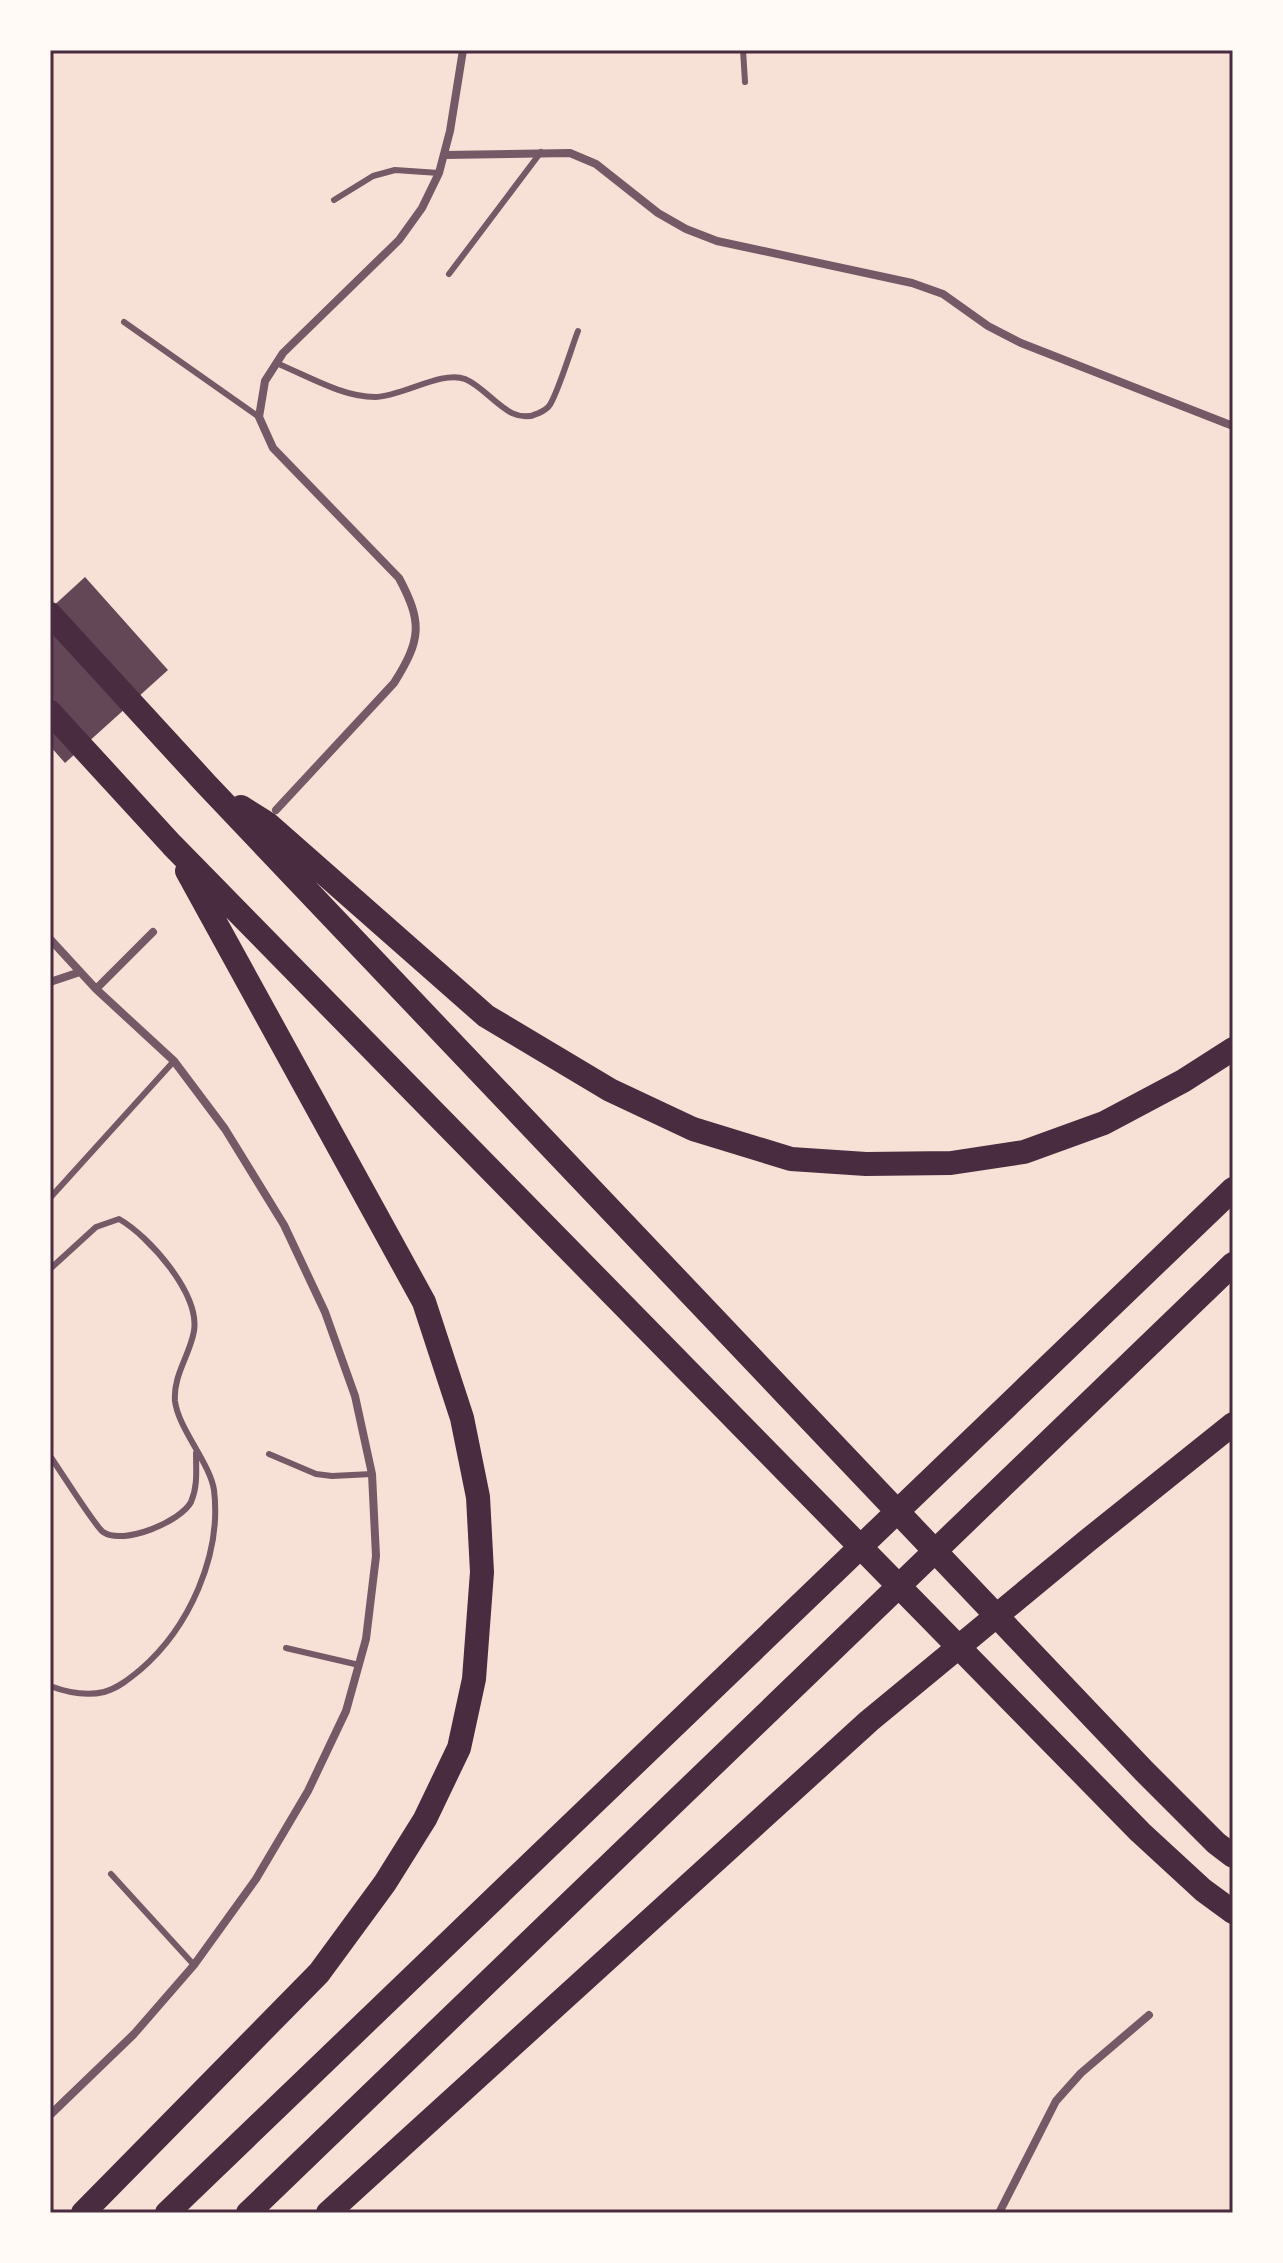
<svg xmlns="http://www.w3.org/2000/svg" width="1283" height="2263" viewBox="0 0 1283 2263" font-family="'Fira Sans',sans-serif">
	<rect width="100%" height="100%" fill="#f7e1d7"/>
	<path fill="#644757" d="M85 577 168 670 65 763 50 746V609Z"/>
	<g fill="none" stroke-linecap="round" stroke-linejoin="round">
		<path stroke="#755966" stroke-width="6" d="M743 50 745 82
			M334 200 373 176 395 170 439 173
			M449 274 541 152
			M124 322 259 417
			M276 363C306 375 342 397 375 397 401 397 442 370 465 379 490 389 509 428 539 413 543 411 547 409 549 406 557 396 572 346 578 331
			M50 1198 174 1061
			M50 1269 96 1227 119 1219C149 1236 200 1294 194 1331 190 1355 173 1375 175 1401 178 1428 210 1463 214 1490 222 1555 189 1628 140 1670 129 1679 118 1688 104 1692 87 1696 66 1692 50 1686
			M269 1454 316 1474 332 1476 372 1474
			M50 1456C60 1470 94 1525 103 1532 124 1546 181 1521 191 1502 198 1486 196 1470 196 1453
			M286 1648 359 1665
			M111 1874 194 1965"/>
		<path stroke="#755966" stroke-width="8" d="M444 155 570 153 596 164 658 213 686 229 717 241 912 283 943 294 988 326 1021 343 1233 426
			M276 810 394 683C421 640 423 623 399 578L273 448 259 417 265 381 283 353 399 240 422 208 439 173 450 131 463 50
			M50 939 96 989 174 1061 225 1129 284 1225 325 1312 355 1396 372 1474 376 1556 366 1639 346 1711 308 1791 256 1879 194 1965 134 2034 50 2115
			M50 982 80 972
			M96 989 153 932
			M999 2213 1056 2101 1081 2073 1149 2015"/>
		<path stroke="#4a2c40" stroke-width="24" d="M50 614 206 784 1144 1771 1216 1843 1233 1856
			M50 712 172 845 1140 1832 1203 1890 1233 1912
			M241 807 268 824 486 1016 610 1090 693 1129 791 1159 866 1164 951 1163 1024 1152 1104 1123 1183 1081 1233 1049
			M83 2213 319 1973 385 1883 425 1819 459 1748 474 1679 482 1572 478 1497 462 1418 424 1302 187 871
			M167 2213 1233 1189
			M248 2213 1233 1264
			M328 2213 869 1721 1087 1541 1233 1424"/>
	</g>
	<rect width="1283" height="2263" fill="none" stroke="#fffaf5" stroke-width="104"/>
	<rect x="52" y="52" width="1179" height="2159" fill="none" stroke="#4a2c40" stroke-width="3"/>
</svg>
